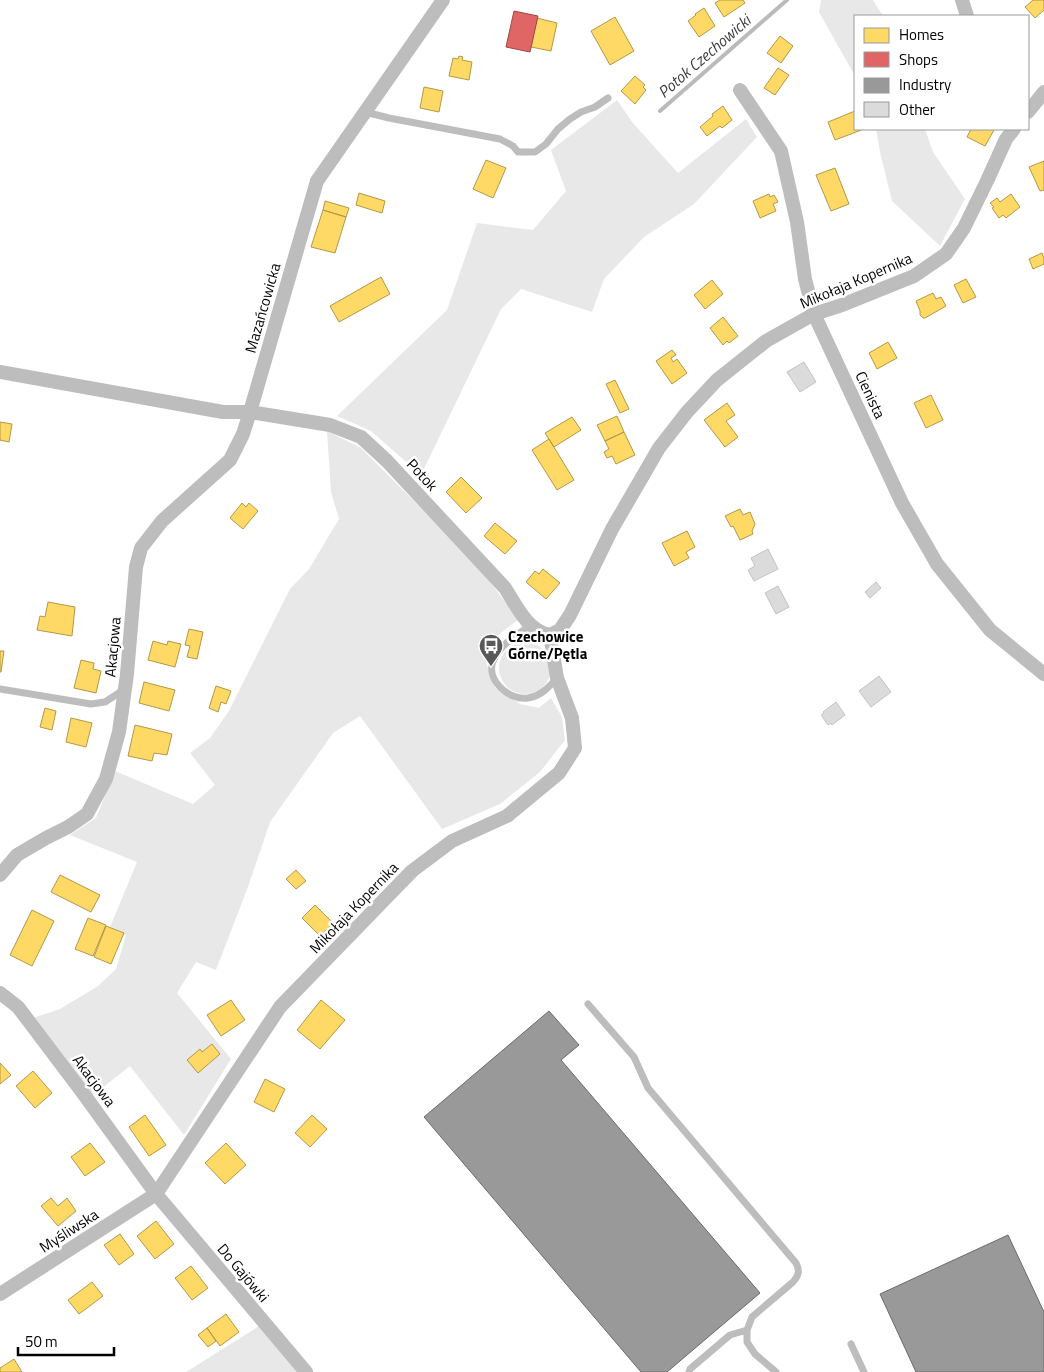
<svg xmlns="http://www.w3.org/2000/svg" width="1044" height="1372" viewBox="0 0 1044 1372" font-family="'Titillium Web',sans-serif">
	<rect width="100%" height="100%" fill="#fff"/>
	<path fill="#e8e8e8" d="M821 0H873L883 16H855V76L819 12Z
		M617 100 632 122 678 173 746 119 757 137 694 204 644 237 604 279 592 312 521 289 501 309 421 475 371 431 337 416 447 310 477 223 533 230 566 191 551 150Z
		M876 129H925L933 152 965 199 940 246 892 201 880 152Z
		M327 431 361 448 478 565 518 620 498 635 486 662 495 688 520 704 539 708 551 698 562 717 565 740 540 772 500 804 442 829 360 716 333 733 270 822 249 884 216 970 196 962 177 993 231 1059 184 1135 130 1066 92 1096 33 1018 60 1009 98 986 116 969 126 935 110 927 137 862 70 835 96 818 115 771 193 804 215 785 190 753 210 738 229 711 290 589 309 569 339 519 331 492Z
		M499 668a26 26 0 1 1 52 0a26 26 0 1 1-52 0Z
		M259 1326 298 1372H186Z"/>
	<path fill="#ffd966" stroke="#b29847" d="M720 0H743L745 3 724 17 715 3Z
		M1033 0H1044V10L1035 18 1025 7Z
		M704 8 715 26 699 37 688 21 696 15 695 14Z
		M615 17 634 51 610 65 591 31Z
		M537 18 557 23 551 51 531 47Z
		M780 36 793 46 781 63 767 53Z
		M459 56 463 57 462 60 472 62 469 80 449 76 453 58 458 59Z
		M778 68 789 75 775 95 764 88Z
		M635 76 645 85 643 87 646 90 635 104 621 91Z
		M424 87 443 91 439 112 420 108Z
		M723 106 732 120 722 128 720 126 707 136 700 127 713 116 712 114Z
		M855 111V129H864L835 140 828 122Z
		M971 129H992L994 130 985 146 967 137Z
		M486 160 506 168 493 198 473 189Z
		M1044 161V190L1040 191 1029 167Z
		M835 168 849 204 831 211 816 175Z
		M359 193 385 201 382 213 356 205Z
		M769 194 770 197 774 195 778 202 773 204 776 211 760 218 753 201Z
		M1011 194 1020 207 1006 218 1003 215 999 218 992 208 994 207 990 203 997 198 1000 202Z
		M325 201 349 208 346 217 323 210Z
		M323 210 346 217 335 253 311 247Z
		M1042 253 1044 258V264L1033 269 1029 259Z
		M381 277 390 294 339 322 330 306Z
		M966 279 976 297 963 303 954 285Z
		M712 280 723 294 705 309 694 295Z
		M933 293 936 299 941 297 946 306 925 318H923L920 315V311L916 301Z
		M723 317 738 336 729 343 727 341 723 345 710 328Z
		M888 342 897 358 877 369 869 353Z
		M672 350 676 355 671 358 673 362 677 359 687 373 672 384 656 361Z
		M615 380 629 409 620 413 606 384Z
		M931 395 943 420 926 428 914 403Z
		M727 403 735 415 726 421 738 437 725 447 704 420Z
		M617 416 624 432 605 441 597 425Z
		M572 417 581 430 554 447 545 433Z
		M0 422 12 424 9 442 0 440Z
		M624 432 635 455 616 464 612 456 607 458 604 452 609 449 605 441Z
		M549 439 574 480 557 490 532 450Z
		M461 477 482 498 466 513 446 492Z
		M242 503 246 507 249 503 258 511 243 529 230 518Z
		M740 509 743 515 750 512 755 524 752 531 753 534 740 540 733 526 731 527 725 516Z
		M495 523 517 541 505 554 484 536Z
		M687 531 695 547 686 552 689 558 674 566 662 543Z
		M543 569 560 583 546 599 526 582 535 571 539 574Z
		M48 602 75 607 72 636 37 630 40 616 45 617Z
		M189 629 203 632 197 659 187 657 190 646 185 645Z
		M153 641 167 645 168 641 181 644 175 667 148 660Z
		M0 651H4L1 672H0Z
		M81 660 94 663 93 669 101 671 96 693 74 688Z
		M144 682 175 690 169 711 139 703Z
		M216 686 231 691 226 704 221 702 218 712 209 708Z
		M45 708 56 711 52 730 40 727Z
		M71 718 92 723 86 747 66 742Z
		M135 725 172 734 167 755 154 753 152 761 128 756Z
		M296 870 306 881 296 889 286 879Z
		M60 875 100 895 91 912 51 892Z
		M315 905 333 923 320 936 302 918Z
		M32 910 54 921 32 966 10 955Z
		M88 918 106 925 93 956 75 949Z
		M106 926 124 933 111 964 94 957Z
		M231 1000 245 1020 221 1036 207 1015Z
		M321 1000 345 1020 320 1049 297 1030Z
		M212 1044 220 1054 198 1073 187 1060 200 1049 202 1052Z
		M0 1063 11 1075 0 1084Z
		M33 1071 52 1093 35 1108 16 1086Z
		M265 1079 285 1089 274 1112 254 1102Z
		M145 1115 166 1145 149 1156 129 1127Z
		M312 1115 327 1129 310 1147 295 1133Z
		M90 1143 105 1162 85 1176 71 1157Z
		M226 1143 246 1165 225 1184 205 1163Z
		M51 1198 58 1206 67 1198 76 1211 58 1226 41 1206Z
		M156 1221 174 1244 155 1259 137 1236Z
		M120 1234 134 1254 119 1265 104 1245Z
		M191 1266 208 1288 192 1300 175 1278Z
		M92 1282 103 1296 79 1314 68 1300Z
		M226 1314 239 1332 220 1346 207 1328Z
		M207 1328 216 1341 208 1347 198 1335Z
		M14 1359 22 1372H0V1368Z"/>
	<path fill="#e06666" stroke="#9d4747" d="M514 11 538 16 530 52 506 47Z"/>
	<path fill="#999" stroke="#6b6b6b" d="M549 1011 579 1045 561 1060 760 1293 667 1372H641L424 1117Z
		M1008 1235 1044 1312V1372H916L880 1294Z"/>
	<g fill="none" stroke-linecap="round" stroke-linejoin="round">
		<path stroke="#bababa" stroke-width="4" d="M660 111 787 0"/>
	</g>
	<path fill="#dbdbdb" stroke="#c3c3c3" d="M804 362 816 382 800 392 787 372Z
		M768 549 778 569 754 581 748 570 755 566 751 558Z
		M876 582 881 588 870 598 865 592Z
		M778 586 789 607 776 614 765 593Z
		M879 676 891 692 871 707 859 691Z
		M836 702 845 715 832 725 831 723 828 725 821 715 824 713 823 712Z"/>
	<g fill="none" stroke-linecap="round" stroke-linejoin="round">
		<path stroke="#bdbdbd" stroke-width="7" d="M365 112 389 118 500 139 513 146 518 152H535L546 144 558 129 570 119 581 112 595 107 608 98
			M531 625C517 635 502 643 494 659 484 679 509 701 528 698 541 696 549 687 557 678
			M0 689 91 704 105 702 125 689
			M588 1004 634 1057 648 1088 796 1263C800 1271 799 1275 793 1282L752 1317 747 1330V1342L755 1354 776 1372
			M851 1344 864 1372
			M689 1372 690 1369 730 1335 747 1330"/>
		<path stroke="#bdbdbd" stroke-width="14" d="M962 0 967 16
			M740 90 781 151 797 222 805 279 814 314 902 503 937 564 990 630 1044 674
			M1028 112 1044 92
			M0 372 223 412H250L330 425 361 437 387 461 505 588C516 605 528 632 550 635
			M550 635 560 630 570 615 612 529 659 448 687 412 717 380 766 341 814 314 842 305 914 276 946 254 964 228 987 181 1006 139 1014 129
			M0 875 17 855 46 838 68 827 87 814 106 779 119 732 127 674 136 567 141 548 162 521 230 460 243 434 250 412 317 181 443 0
			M0 993 18 1007 80 1089 156 1194 306 1372
			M0 1294 156 1194 280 1007 412 871 452 841 507 816 559 773 575 748 572 718 557 678 550 635"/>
	</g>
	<defs>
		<symbol id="bus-pin" viewBox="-11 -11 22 30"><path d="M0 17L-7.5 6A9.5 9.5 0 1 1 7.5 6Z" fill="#595959" stroke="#fff"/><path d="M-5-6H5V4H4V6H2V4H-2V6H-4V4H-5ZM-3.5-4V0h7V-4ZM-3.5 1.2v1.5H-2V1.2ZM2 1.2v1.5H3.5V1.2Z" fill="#fff"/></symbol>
	</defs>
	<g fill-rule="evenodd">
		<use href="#bus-pin" x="477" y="632" width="28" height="38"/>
	</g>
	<g text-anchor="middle" stroke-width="5" stroke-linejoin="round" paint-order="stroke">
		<g font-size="15" fill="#000" stroke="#fff">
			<text transform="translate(856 281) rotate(-23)" y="5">Mikołaja Kopernika</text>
			<text transform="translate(263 308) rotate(-74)" y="5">Mazańcowicka</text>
			<text transform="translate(870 395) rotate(65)" y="5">Cienista</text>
			<text transform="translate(422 475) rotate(47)" y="5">Potok</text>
			<text transform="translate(113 647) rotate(-85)" y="5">Akacjowa</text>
			<text transform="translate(354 908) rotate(-46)" y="5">Mikołaja Kopernika</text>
			<text transform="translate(94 1081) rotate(53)" y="5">Akacjowa</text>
			<text transform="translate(69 1231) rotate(-33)" y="5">Myśliwska</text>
			<text transform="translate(243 1273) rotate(50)" y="5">Do Gajówki</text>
		</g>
		<g font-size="15" font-weight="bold" fill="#000" stroke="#fff" text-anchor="start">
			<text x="508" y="642">Czechowice<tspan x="508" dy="17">Górne/Pętla</tspan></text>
		</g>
		<g font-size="16" font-style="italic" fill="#3d3d3d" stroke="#fff">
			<text transform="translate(704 56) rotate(-41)" y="6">Potok Czechowicki</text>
		</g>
	</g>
	<rect x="854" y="15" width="175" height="115" fill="#ffffff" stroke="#999999"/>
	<rect x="864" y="28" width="25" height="15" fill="#ffd966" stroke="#999999"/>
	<text x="899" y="40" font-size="15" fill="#000000">Homes</text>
	<rect x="864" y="52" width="25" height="15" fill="#e06666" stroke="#999999"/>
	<text x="899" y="65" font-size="15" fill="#000000">Shops</text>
	<rect x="864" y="78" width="25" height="15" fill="#999999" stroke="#999999"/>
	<text x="899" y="90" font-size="15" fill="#000000">Industry</text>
	<rect x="864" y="102" width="25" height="15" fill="#dbdbdb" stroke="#999999"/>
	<text x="899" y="115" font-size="15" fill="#000000">Other</text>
	<path d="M18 1347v8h96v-8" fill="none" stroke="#000000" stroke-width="2.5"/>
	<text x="25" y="1347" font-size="15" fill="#000000" stroke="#ffffff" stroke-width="4" paint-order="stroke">50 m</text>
</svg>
